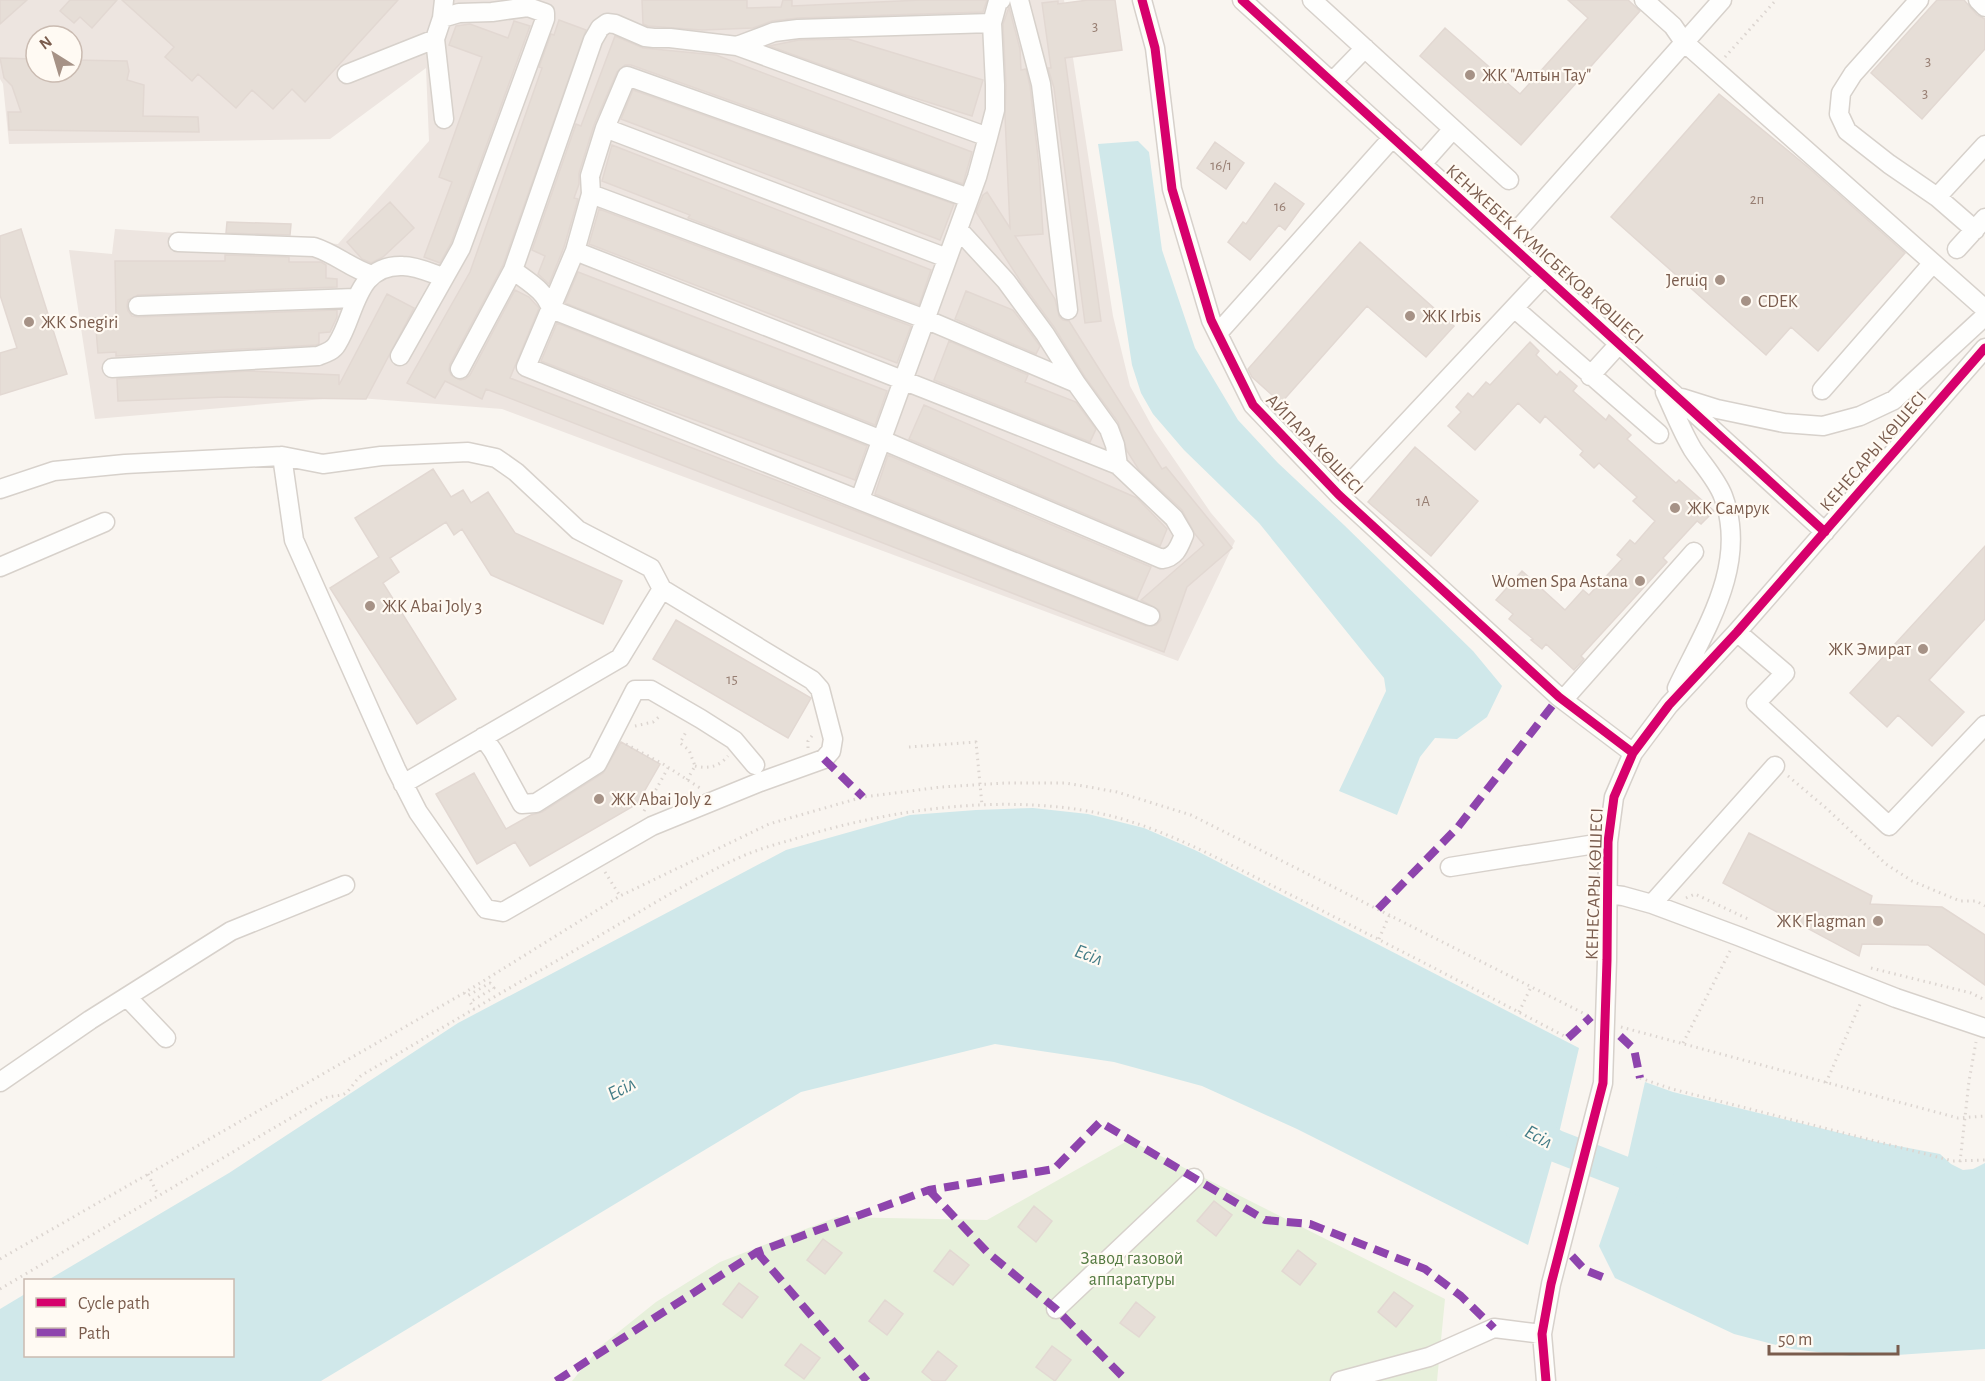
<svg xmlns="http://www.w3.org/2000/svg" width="1985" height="1381" viewBox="0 0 1985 1381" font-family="'Alegreya Sans',sans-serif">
	<rect width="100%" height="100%" fill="#f9f5f0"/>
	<path fill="#ede5e0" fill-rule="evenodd" d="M0 0H1064L1113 316 1130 386 1154 430 1211 513 1235 541 1178 661 502 409 346 397 95 419 69 250 112 254 115 229 338 244 429 141 426 68 330 139 9 144 3 84 0 79ZM36 36H72V72H36Z"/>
	<path fill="#e7f0db" d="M1129 1140 1445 1299 1437 1381H572L601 1346 656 1302 720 1262 837 1217 987 1220Z"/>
	<path fill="#d0e8ea" d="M1138 141 1149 152 1162 250 1195 348 1238 420 1278 463 1344 525 1473 651 1502 686 1487 717 1457 739 1435 738 1420 757 1397 815 1339 791 1386 691 1384 678 1259 523 1184 450 1153 414 1141 393 1132 365 1098 144Z
		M1033 808 1088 814 1144 828 1197 851 1579 1048 1556 1146 1528 1245 1297 1129 1202 1086 1114 1062 995 1044 801 1092 321 1381H0V1309L25 1294 26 1356H232V1280H48L229 1173 458 1023 786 850 910 815 976 810Z
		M1645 1082 1673 1092 1877 1142 1940 1154 1951 1164 1963 1170 1973 1169 1985 1163V1349L1897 1355 1850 1356 1792 1349 1734 1334 1615 1278 1599 1246 1624 1174Z"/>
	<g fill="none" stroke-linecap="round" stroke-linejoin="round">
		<path stroke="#d0e8ea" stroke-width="32" d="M1520 1126 1556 1146 1664 1188"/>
	</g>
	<path fill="#e6ded7" stroke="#e2d8d2" stroke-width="1.5" d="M0 0H27L0 24Z
		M70 0H117L92 28 80 17 74 23 60 11Z
		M122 0H398L305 102 292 89 273 109 252 90 236 108 198 74 192 81 165 57 174 47Z
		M642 0H747V8L781 7 783 0H792V6L921 0H987L983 12 798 18 772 21 753 28 702 30 648 26 643 24Z
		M1088 0H1115L1122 50 1065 58 1101 321 1085 323 1054 88 1048 68H1051L1042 3 1058 1V4Z
		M1568 0H1628L1640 11 1521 145 1420 56 1445 28 1520 94 1588 18Z
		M1937 0H1964L1977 15 1985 19V49L1922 119 1871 73Z
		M1009 7 1020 49 1021 70 1026 69 1030 86 1039 166 1043 234 1015 236 1055 299 1059 316 1063 320 1069 321 1162 469 1166 467 1232 548 1187 587 1164 652 486 389 482 399 445 381 435 398 407 383 470 272 542 68 539 67 551 34 554 35 559 20 586 30 503 265 450 364 449 370 451 375 460 380 465 379 470 375 515 290 529 297 539 308 510 378 867 515 1146 626 1156 625 1161 620 1159 610 1141 600 1204 545 1195 534 1182 510 1139 470 1127 451 1118 422 1085 377 1054 327 1021 282 976 212 983 195 987 192 1010 228 1005 116 1006 85 1003 24Z
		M514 21 530 26 451 243 440 263 424 257 452 182 439 177 482 57 449 45 456 26 470 24 508 38Z
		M615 36 643 48 716 55 972 152 963 184 631 65H625L617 72 594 125 579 173V184L574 198 578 199 564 247 549 284 538 274 545 256 532 250 576 124 581 126Z
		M848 39 983 80 972 116 902 94 769 46 799 40Z
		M0 58 36 59V72H72V60L127 61 129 71 127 80 144 85 143 116 198 117 199 132 9 130 8 112H21L12 86 4 78Z
		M633 90 954 204 940 240 621 119Z
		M1719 94 1809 168 1905 253 1818 351 1791 327 1766 355 1611 217Z
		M1215 142 1244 163 1226 189 1197 168Z
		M612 145 931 270 919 305 688 218 690 215 602 181Z
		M1275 183 1304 204 1285 230 1279 225 1250 260 1228 242 1243 222 1246 224Z
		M390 202 414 228 383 257 371 263 362 259 347 242Z
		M599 209 911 326 897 363 589 244Z
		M227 222 291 224 290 235 226 233Z
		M21 229 67 374 0 395V353L17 348 0 295V236Z
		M1360 242 1454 326 1426 357 1367 306 1281 403 1252 377 1248 369Z
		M225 255 289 257V262H321L326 265V278L337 279V287L138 295 128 300 127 306 128 311 132 316 138 317 337 310V317L330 332 319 333V344L316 345 116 356V352L98 353 95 318 116 317 115 261H225Z
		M578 272 887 391 875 425 565 303Z
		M966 291 1013 310 1040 346 1036 354 955 319Z
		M387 294 414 308 366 399 226 397 118 401 117 379 249 371 339 375V385Z
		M557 323 867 446 855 480 628 395 541 361Z
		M949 341 1028 375 1025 382 1076 402 1096 429 1090 442 934 380Z
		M1530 342 1539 351 1536 355 1557 375 1560 371 1577 386 1573 391 1606 420 1609 415 1631 435 1627 439 1676 483 1679 480 1714 511 1701 524 1697 521 1663 558 1667 562 1581 656 1584 659 1574 670 1546 644 1542 649 1531 640 1533 639 1509 619 1513 614 1496 600 1522 571 1565 610 1583 590 1589 595 1622 559 1617 555 1630 540 1635 544 1655 521 1633 501 1637 497 1599 463 1594 468 1580 455 1583 451 1545 416 1540 423 1518 403 1475 450 1448 426 1461 412 1456 407 1468 393 1473 397 1486 382 1490 385Z
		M924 405 1137 498 1167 529 1160 546 909 439Z
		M1415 447 1478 501 1431 556 1368 502Z
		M888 455 1151 567 1137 599 875 494Z
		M433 469 451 497 463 490 471 503 488 492 515 533 622 581 603 624 491 575 462 529 454 535 446 522 390 558 399 572 383 583 456 699 417 724 330 588 379 557 355 518Z
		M1985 546V619L1929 680 1964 712 1932 746 1898 715 1887 727 1850 693Z
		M676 620 811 698 788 738 653 659Z
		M621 742 660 764 637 804 530 866 515 842 477 864 436 794 474 773 506 829 531 815 542 812 603 773Z
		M1749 833 1872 896 1870 904 1942 907 1985 935V985L1928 945 1862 944 1859 956 1723 883Z
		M1214 1201 1232 1215 1216 1236 1197 1221Z
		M1034 1206 1052 1221 1036 1242 1018 1227Z
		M823 1239 842 1253 825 1274 807 1260Z
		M950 1250 969 1265 953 1285 934 1271Z
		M1298 1250 1316 1264 1300 1285 1282 1271Z
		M739 1283 758 1297 742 1318 723 1304Z
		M1394 1292 1413 1306 1396 1327 1378 1312Z
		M885 1300 903 1314 887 1335 869 1321Z
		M1136 1302 1155 1317 1139 1337 1120 1323Z
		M801 1344 820 1358 804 1379 785 1365Z
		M1052 1346 1071 1360 1055 1381 1036 1367Z
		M938 1351 957 1366 945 1381H933L922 1372Z"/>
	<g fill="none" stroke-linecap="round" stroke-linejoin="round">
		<defs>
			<path id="minor" d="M1019 0 1041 84 1068 310
				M1142 0 1155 48 1172 189 1211 320 1253 405 1339 495 1559 697 1633 753
				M1242 0 1825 532
				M1312 0 1509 180
				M1644 0 1673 26 1684 42 1985 309
				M1919 0 1853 74 1841 93 1839 114 1847 131 1889 164 1937 197 1975 230
				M1978 0 1985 7
				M435 39 444 119
				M737 46 774 32 798 29 992 23
				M347 74 435 39 442 18 444 0
				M1332 82 1365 48
				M605 128 627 76 969 198
				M1422 164 1453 129
				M591 194 925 319 1076 383 1109 429 1115 445 1118 465
				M1937 197 1985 145
				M958 229 1006 281 1045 334 1076 383
				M178 242 314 247C336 254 350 268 372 275
				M1507 242 1722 0
				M1957 249 1985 218
				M947 258 605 128 590 176 591 194 575 251 526 367 1150 616
				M513 270C528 282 545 290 551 309
				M138 306 355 298
				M1514 308 1659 434
				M551 309 882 440 1162 559C1176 557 1179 547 1184 535L1174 518 1118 465 575 251
				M1218 333 1393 137
				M400 356 461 248 545 19V13L528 7 492 12 459 13 442 18
				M112 368 318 356C326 353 333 351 337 344 356 315 355 264 403 266 416 266 431 273 443 277
				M460 369 513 270 593 40 600 28 607 23 615 24 645 37 654 38H670L737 46 988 137
				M1590 376 1619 344
				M1822 390 1932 264
				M1665 392C1674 411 1682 432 1693 450 1703 465 1717 480 1723 496 1749 564 1705 629 1677 688
				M1682 398 1717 409 1784 423 1823 426 1860 416 1894 400 1985 316
				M282 456 294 540 396 769 418 812 486 909 503 912 652 826 760 782 824 759 831 751 833 739 820 689 812 680 662 589 620 658 403 784
				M0 489 54 471 125 464 282 456 323 464 381 456 468 452 496 458 516 472 578 530 651 568 662 589
				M1339 495 1544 276
				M860 499 977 177 988 137 995 110V85L992 23 998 1 1001 0
				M0 567 105 522
				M1737 632 1785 673 1756 703 1889 826 1985 725
				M1563 700 1694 552
				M483 737 493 751 522 804 536 803 597 764 635 690H651L701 719 734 740 755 765
				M1450 867 1608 842
				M1608 894 1623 896 1652 904 1738 936 1896 998 1985 1028
				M1652 904 1775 766
				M127 997 166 1038
				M0 1082 90 1020 231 931 345 885
				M1056 1309 1194 1178
				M1340 1381 1429 1357 1494 1328 1542 1334
				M1546 1381 1542 1334 1551 1284 1603 1083 1607 960 1608 842 1614 797 1633 753 1669 705 1737 632 1985 348"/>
		</defs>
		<use href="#minor" stroke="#d7d1cb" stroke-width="21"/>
		<path stroke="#dcd5d0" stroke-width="3" stroke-dasharray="1.5 4.5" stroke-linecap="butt" d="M1725 57 1776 0
			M635 726 653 722 661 715
			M626 744 663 764 700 788
			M909 747 976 742 982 805
			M808 748V741L814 733
			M695 766C708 769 719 767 728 756
			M1788 776 1826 808 1886 864 1912 881 1931 889 1960 901H1976L1985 906
			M687 780 695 766 689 750 680 743 687 730
			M644 811 668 768
			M605 872 620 896
			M1686 898 1695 894 1748 919
			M1379 939 1389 916
			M1871 968 1971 993 1985 1000
			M464 993 467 996 490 983 494 988 470 1002 474 1009C517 983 561 959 604 933 650 906 695 877 745 855 760 849 776 844 791 840 885 810 1000 793 1098 813 1161 826 1218 859 1275 887 1373 936 1471 987 1568 1038
			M1519 1012 1531 987
			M1621 1027 1958 1118 1985 1116
			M1683 1043 1730 951
			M1640 1078 1672 1089 1953 1161 1985 1160
			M1826 1083 1861 1002
			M1960 1162 1969 1081 1976 1042
			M148 1174 158 1195
			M0 1259 464 993 620 896 769 824 863 797 941 787 1005 783H1066L1117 792 1191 815 1589 1016
			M0 1289 323 1099C330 1095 337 1097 344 1094 351 1090 355 1080 362 1075L474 1009"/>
		<use href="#minor" stroke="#fefefd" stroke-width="18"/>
		<path stroke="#8e44ad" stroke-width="8" stroke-dasharray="15 8" stroke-linecap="butt" d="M824 759 863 797
			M1378 909 1458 827 1559 697
			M1620 1036 1634 1049 1640 1078
			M1568 1038 1591 1017
			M929 1190 987 1252 1056 1309 1127 1381
			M757 1252 867 1381
			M1572 1256 1585 1270 1605 1278
			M556 1381 757 1252 929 1190 1054 1169 1100 1122 1265 1220 1310 1224 1425 1269 1461 1296 1494 1328"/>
		<defs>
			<path id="cycleway" d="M1142 0 1155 48 1172 189 1211 320 1253 405 1339 495 1559 697 1633 753
				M1242 0 1825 532
				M1546 1381 1542 1334 1551 1284 1603 1083 1607 960 1608 842 1614 797 1633 753 1669 705 1737 632 1985 348"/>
		</defs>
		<use href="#cycleway" stroke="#fffaf3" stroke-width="13"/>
		<use href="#cycleway" stroke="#d6006c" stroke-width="9"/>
	</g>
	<g fill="#a69286" stroke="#fffaf3" stroke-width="2">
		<circle cx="1470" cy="75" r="6"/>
		<circle cx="1720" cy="280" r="6"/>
		<circle cx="1746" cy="301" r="6"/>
		<circle cx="1410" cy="316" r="6"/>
		<circle cx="29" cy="322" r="6"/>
		<circle cx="1675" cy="508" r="6"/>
		<circle cx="1640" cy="581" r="6"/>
		<circle cx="370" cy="606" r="6"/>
		<circle cx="1923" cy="649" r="6"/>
		<circle cx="599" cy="799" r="6"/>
		<circle cx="1878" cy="921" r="6"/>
	</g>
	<g text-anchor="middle" stroke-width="4.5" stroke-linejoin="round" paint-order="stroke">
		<g font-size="15" fill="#977e72">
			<text x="1095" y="31">3</text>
			<text x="1928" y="66">3</text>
			<text x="1925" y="98">3</text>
			<text x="1221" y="170">16/1</text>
			<text x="1757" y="204">2п</text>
			<text x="1280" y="211">16</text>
			<text x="1423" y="506">1А</text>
			<text x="732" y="684">15</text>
		</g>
		<g font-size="18" fill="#7a5c4d" stroke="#fffaf3" text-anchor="start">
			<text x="1482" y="81">ЖК "Алтын Тау"</text>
			<text x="1708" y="286" text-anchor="end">Jeruiq</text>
			<text x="1758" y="307">CDEK</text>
			<text x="1422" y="322">ЖК Irbis</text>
			<text x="41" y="328">ЖК Snegiri</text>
			<text x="1687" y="514">ЖК Самрук</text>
			<text x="1628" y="587" text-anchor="end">Women Spa Astana</text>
			<text x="382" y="612">ЖК Abai Joly 3</text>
			<text x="1911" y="655" text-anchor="end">ЖК Эмират</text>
			<text x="611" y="805">ЖК Abai Joly 2</text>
			<text x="1866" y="927" text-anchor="end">ЖК Flagman</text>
		</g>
		<g font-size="18" fill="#7a5c4d" stroke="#fffaf3">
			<text transform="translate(1545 254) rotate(42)" y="6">КЕНЖЕБЕК КҮМІСБЕКОВ КӨШЕСІ</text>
			<text transform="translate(1315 444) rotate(46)" y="6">АЙПАРА КӨШЕСІ</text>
			<text transform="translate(1873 451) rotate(-49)" y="6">КЕНЕСАРЫ КӨШЕСІ</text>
			<text transform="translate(1594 884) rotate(-88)" y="6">КЕНЕСАРЫ КӨШЕСІ</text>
		</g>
		<g font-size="18" fill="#537a41" stroke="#fffaf3">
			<text x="1132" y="1264">Завод газовой<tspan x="1132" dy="21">аппаратуры</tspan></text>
		</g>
		<g font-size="20" font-style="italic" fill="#437c86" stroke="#fffaf3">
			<text transform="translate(1089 954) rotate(20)" y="7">Есіл</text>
			<text transform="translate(621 1088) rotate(-28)" y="7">Есіл</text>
			<text transform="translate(1539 1136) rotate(28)" y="7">Есіл</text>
		</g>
	</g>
	<rect x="24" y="1279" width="210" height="78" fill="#fffaf3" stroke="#cabbb1" stroke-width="1.5"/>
	<rect x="36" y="1298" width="30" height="9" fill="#d6006c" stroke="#cabbb1" stroke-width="1.5"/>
	<text x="78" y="1309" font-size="18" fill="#7a5c4d">Cycle path</text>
	<rect x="36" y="1328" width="30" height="9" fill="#8e44ad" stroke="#cabbb1" stroke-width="1.5"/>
	<text x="78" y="1339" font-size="18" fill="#7a5c4d">Path</text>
	<g transform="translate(54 54) rotate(323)"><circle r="28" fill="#fffaf3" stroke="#cabbb1" stroke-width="1.5"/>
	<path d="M0-4.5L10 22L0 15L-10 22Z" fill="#a69286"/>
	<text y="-9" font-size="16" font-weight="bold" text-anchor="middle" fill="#7a5c4d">N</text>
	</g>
	<path d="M1769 1345v9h129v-9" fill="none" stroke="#7a5c4d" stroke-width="3"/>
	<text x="1778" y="1345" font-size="18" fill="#7a5c4d" stroke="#fffaf3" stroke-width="4.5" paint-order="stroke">50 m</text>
</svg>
